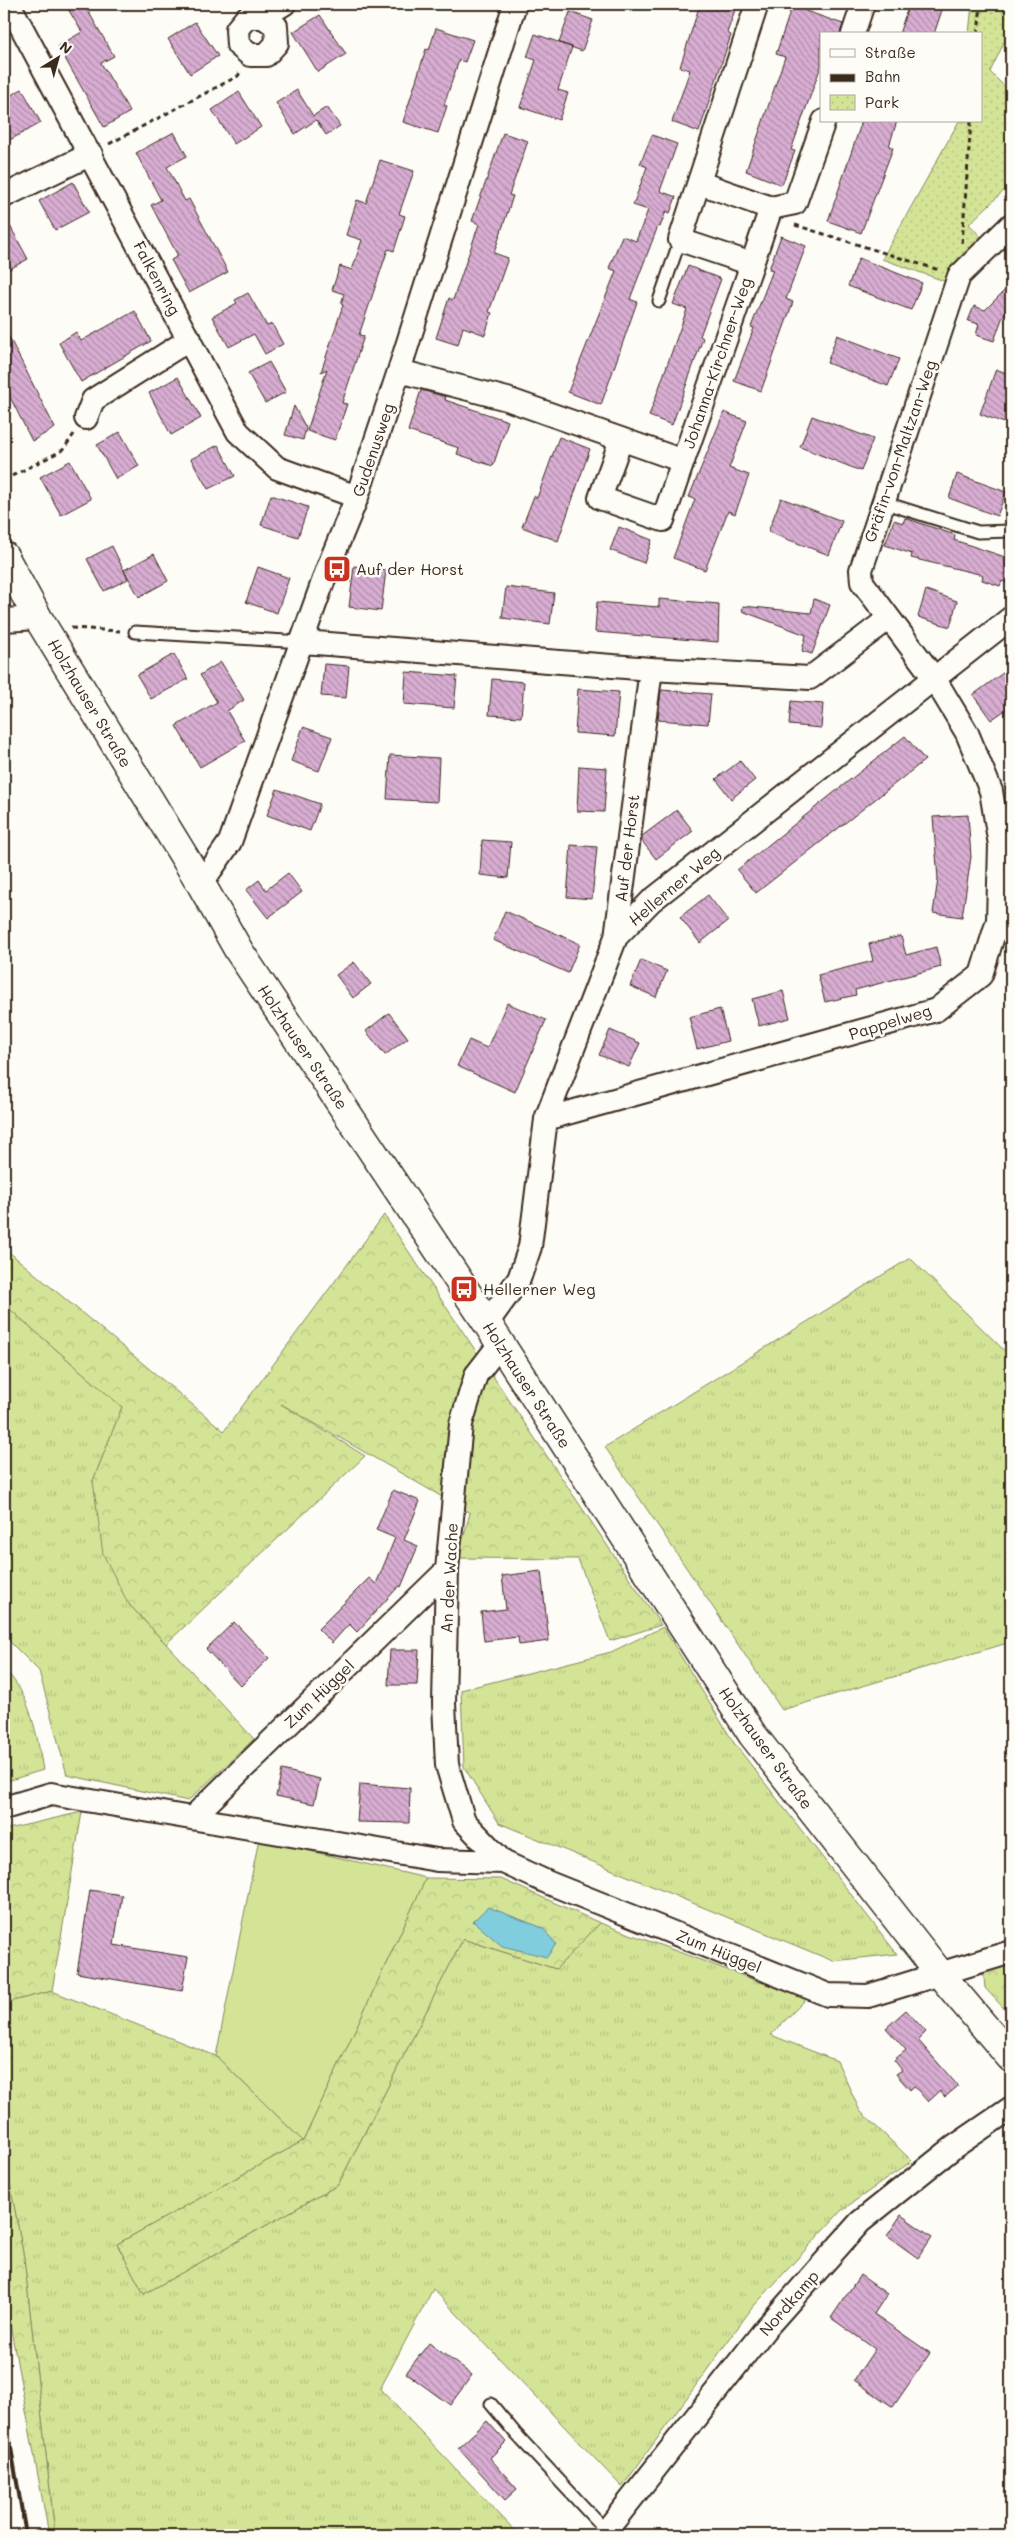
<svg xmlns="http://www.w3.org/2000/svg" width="1015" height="2539" viewBox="0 0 1015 2539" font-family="Mali,sans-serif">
	<defs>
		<pattern id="grass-tufts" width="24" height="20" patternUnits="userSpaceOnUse" patternTransform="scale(1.25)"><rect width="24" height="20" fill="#d3e497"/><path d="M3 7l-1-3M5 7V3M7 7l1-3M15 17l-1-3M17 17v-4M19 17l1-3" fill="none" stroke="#b6c482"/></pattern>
		<pattern id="forest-crowns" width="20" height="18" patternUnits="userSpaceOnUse" patternTransform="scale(1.25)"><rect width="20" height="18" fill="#d3e497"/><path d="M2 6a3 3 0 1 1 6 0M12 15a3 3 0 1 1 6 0" fill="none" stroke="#b6c482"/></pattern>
		<pattern id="park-dots" width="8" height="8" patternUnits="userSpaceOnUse" patternTransform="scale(1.25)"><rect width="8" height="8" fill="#d3e497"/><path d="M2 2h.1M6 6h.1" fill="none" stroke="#b6c482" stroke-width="1.8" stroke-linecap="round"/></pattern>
		<pattern id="building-back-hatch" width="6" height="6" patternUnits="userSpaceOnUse" patternTransform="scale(1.25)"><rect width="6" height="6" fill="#d8add2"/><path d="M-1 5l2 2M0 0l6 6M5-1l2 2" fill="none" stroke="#b08daa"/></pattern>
	</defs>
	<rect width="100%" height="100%" fill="#fdfcf7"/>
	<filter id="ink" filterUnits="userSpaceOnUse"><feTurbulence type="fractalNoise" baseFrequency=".02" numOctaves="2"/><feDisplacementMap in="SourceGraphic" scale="10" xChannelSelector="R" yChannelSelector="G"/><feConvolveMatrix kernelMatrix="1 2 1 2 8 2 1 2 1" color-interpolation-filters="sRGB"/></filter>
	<g filter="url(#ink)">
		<path fill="url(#grass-tufts)" stroke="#87875a" d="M910 1258 1011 1357V1642L782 1710 605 1447Z
			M4 1304 122 1407 93 1481 128 1603 254 1739 188 1801 67 1775 39 1671 4 1636Z
			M663 1627 734 1743 897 1954 833 1961 499 1823 464 1767 461 1690 611 1652Z
			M4 1669C31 1695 37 1735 43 1770L4 1782Z
			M600 1923 806 1999 771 2035 837 2061 860 2111 912 2161 842 2210 752 2308 622 2487 433 2289 380 2389 519 2535H55L24 2258 4 2153V2003L52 1991 216 2056 303 2141 117 2244 144 2294 338 2185 463 1939 556 1969Z"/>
		<path fill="url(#forest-crowns)" stroke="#87875a" d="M384 1215 661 1625 610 1641 578 1559 458 1558 470 1513 281 1404 365 1456 166 1644 128 1603 103 1554 93 1481 122 1407 4 1304V1248L224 1431Z
			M82 1812 52 1991 4 2003V1830Z
			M426 1878 501 1879 600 1923 556 1969 463 1939 338 2185 144 2294 117 2244 303 2141Z
			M1011 1960V2016L985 1988 983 1968Z
			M4 2153 24 2258 55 2535H49L4 2292Z
			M4 2492 11 2535H8L4 2513Z"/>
		<path fill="url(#park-dots)" stroke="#87875a" d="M972 4H1011V28L990 72 1011 93V184L969 224 981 237 954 265 947 282 882 259 959 121H981V34H969Z"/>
		<path fill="#d3e497" stroke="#87875a" d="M259 1839 426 1878 303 2141 216 2056Z"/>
		<path fill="#80cdde" stroke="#648c91" d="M488 1907 543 1928 556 1944 547 1957 502 1946 473 1921Z"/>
		<path fill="url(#building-back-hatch)" stroke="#3b2a1e" d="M65 4H84L114 56 101 63 130 112 104 127 58 46 82 32Z
			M700 4H737L727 33 731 35 699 132 672 122 690 70 680 67Z
			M909 4H944L934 34H899Z
			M792 6 843 24 840 34H821V66L791 150 795 151 782 185 746 171 785 57 776 54Z
			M570 12 593 20 582 51 559 43Z
			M320 15 346 54 318 72 293 32Z
			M195 22 218 56 190 74 168 39Z
			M436 28 473 40 465 62 459 60 444 105 447 106 438 133 403 122 426 49 429 50Z
			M535 34 572 47 558 90 568 93 559 120 520 107 536 60 527 57Z
			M22 89 41 123 4 143V99Z
			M297 90 313 116 327 107 340 126 326 135 316 120 295 134 276 103Z
			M239 92 261 127 234 144 212 110Z
			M862 121H897L889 146 893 148 861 233 828 221Z
			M174 132 187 156 167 167 185 201 189 199 228 272 189 293 171 260 178 256 151 205 161 200 136 153Z
			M503 133 528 141 509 195 513 196 494 253 508 258 489 312 492 313 485 335 463 327 458 345 436 338 449 298 453 300 479 224 472 221Z
			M652 135 677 144 660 191 676 197 670 213 666 211 660 227 658 226 630 299 637 302 601 405 568 392 616 271 609 268 622 236 636 241 648 210 633 205 647 167 640 164Z
			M380 160 414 171 399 214 405 216 394 251 388 249 359 335 364 336 342 403 347 404 335 440 307 431 327 369 321 372 343 305 341 304 344 294 332 290 340 266 352 270 362 240 346 235 357 200 366 203Z
			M73 182 89 212 55 230 39 201Z
			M4 215 28 259 4 272Z
			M781 236 806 246 786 299 793 302 761 391 734 381 754 328 751 327 773 270 769 269Z
			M859 258 922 283 911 310 848 286Z
			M688 266 721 279 700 336 703 338 672 425 649 416 687 309 673 304Z
			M1011 284V308L1003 316 994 341 976 335 979 324 968 321 974 306 985 310Z
			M248 293 267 326 272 324 283 344 265 354 254 334 229 347 212 317 237 303 235 300Z
			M135 311 151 341 81 382 59 343 76 332 81 341Z
			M4 327 55 428 32 441 4 385Z
			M837 335 899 359 888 386 827 363Z
			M269 362 286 392 265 403 248 373Z
			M996 369 1011 375V412L1007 424 980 414Z
			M178 377 201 418 171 435 149 393Z
			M421 390 446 397 445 400 508 421 493 466 457 454 459 448 408 431Z
			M294 406 306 428 303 440 285 435Z
			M724 412 747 421 729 468 749 475 735 514 728 511 705 570 673 558 695 499 689 497Z
			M812 416 873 439 861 471 800 447Z
			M120 432 139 466 116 479 97 445Z
			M559 437 590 449 558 541 522 527 534 496 537 498Z
			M218 445 235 476 208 489 191 459Z
			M70 461 91 499 61 515 40 477Z
			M957 474 1006 492 997 516 949 498Z
			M271 495 308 507 298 537 261 525Z
			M781 498 842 521 829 555 768 532Z
			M905 518 955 535 954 540 1011 559V570L1007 583 1002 581 1000 586 982 580 983 575 911 558 912 554 885 545 894 520 903 523Z
			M619 527 652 540 644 563 610 550Z
			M112 546 128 579 104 591 87 559Z
			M154 554 168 581 139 597 124 570Z
			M354 566 386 570 381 611 349 607Z
			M258 567 289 578 277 613 246 602Z
			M506 587 554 593 550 624 502 618Z
			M926 590 957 601 950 627 918 617Z
			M659 599 719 604 718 642 595 632 597 602 659 607Z
			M814 599 830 605 812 654 802 651 806 635 742 611 743 606 811 613Z
			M174 654 188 679 151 699 137 675Z
			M221 662 244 700 227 711 245 741 200 767 176 726 217 702 200 675Z
			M324 664 349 666 346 698 321 696Z
			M1011 667V706L991 720 973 695Z
			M406 672 457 676 454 708 404 704Z
			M492 679 524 682 521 717 489 715Z
			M578 689 619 692 615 736 575 733Z
			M661 690 711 694 708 724 658 720Z
			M791 701 823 704 821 728 789 725Z
			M303 727 332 737 319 771 291 761Z
			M905 736 925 760 756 893 737 870Z
			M390 755 439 758 437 802 387 799Z
			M740 761 755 780 731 799 716 779Z
			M579 766 607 768 604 812 577 811Z
			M277 789 320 804 310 831 267 815Z
			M677 810 693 831 656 859 642 841V836Z
			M968 815 971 857 962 917 933 913 938 879 933 817Z
			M482 840 511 842 508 878 480 875Z
			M571 845 597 847 592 899 567 897Z
			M288 873 302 892 268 918 246 890 259 880 266 890Z
			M708 895 728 921 700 943 680 917Z
			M505 911 580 944 568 973 493 940Z
			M901 936 906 955 936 947 941 967 855 990 856 995 825 1002 818 975 873 961 869 944Z
			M641 960 667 971 656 997 630 986Z
			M354 962 371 984 353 998 336 975Z
			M783 991 790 1018 759 1026 752 999Z
			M507 1003 546 1020 515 1092 457 1066 469 1040 487 1048Z
			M720 1009 728 1041 697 1049 689 1017Z
			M389 1013 408 1038 385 1055 366 1031Z
			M610 1030 640 1043 629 1067 599 1055Z
			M393 1490 420 1501 404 1540 418 1546 401 1587 399 1586 357 1632 349 1624 332 1643 318 1629 369 1578 376 1584 395 1538 376 1530Z
			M541 1571 549 1641 519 1645 518 1637 484 1641 481 1612 506 1609 502 1576Z
			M234 1622 269 1658 241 1686 206 1649Z
			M390 1650H419L417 1685H388Z
			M282 1770 320 1779 314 1804 276 1796Z
			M360 1784 410 1788 409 1823 357 1822Z
			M90 1890 122 1895 114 1945 188 1957 182 1991 77 1973Z
			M906 2010 926 2032 918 2040 958 2086 945 2097 940 2091 928 2102 914 2086 910 2090 896 2074 902 2070 894 2060 906 2050 886 2028Z
			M901 2215 932 2237 918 2258 887 2236Z
			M860 2275 887 2294 874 2314 930 2353 893 2407 854 2380 875 2349 831 2318Z
			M429 2343 472 2375 450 2405 406 2373Z
			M487 2421 506 2442 490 2458 517 2489 505 2500 458 2448Z"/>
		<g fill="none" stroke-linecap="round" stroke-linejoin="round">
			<defs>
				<path id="service" d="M659 301 680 240
					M882 502 978 532 1011 531
					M135 632 303 642
					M491 2404 516 2434 606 2531 604 2534"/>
				<path id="minor" d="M9 4 238 432 277 468 357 497
					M263 17 276 26 277 43 266 55H250L238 45 237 29 247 17H263L284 4
					M853 34 863 4
					M700 183 771 208 752 264 680 240 757 4
					M4 196 91 154
					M771 208 795 203 824 121
					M399 371 507 399 683 461 663 520 600 498 621 440
					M86 418 93 400 190 339
					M683 461 752 264
					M4 620 38 618
					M303 642 651 669 810 678 888 619
					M201 884 230 842 329 565 357 497 399 371 515 4
					M616 937 651 669
					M546 1119 936 1010 981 975 998 920 1000 845 991 791 967 733 934 678 862 582 861 570 959 276 1011 225
					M487 1323 519 1279 530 1247 546 1119 616 937 651 901 1011 618
					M500 1344 476 1375 461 1424 447 1570 444 1703 447 1765 464 1821 503 1862
					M4 1808 51 1794 437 1860 503 1862 549 1883 828 1995 868 1996 1011 1952
					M192 1818 447 1570
					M606 2531 766 2328 860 2222 954 2147 1011 2108"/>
				<path id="tertiary" d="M4 556 38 618 201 884 239 951 487 1323 752 1734 940 1974 1011 2058"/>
			</defs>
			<use href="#service" stroke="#3b2a1e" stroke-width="15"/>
			<use href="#minor" stroke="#3b2a1e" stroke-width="26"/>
			<use href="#tertiary" stroke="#3b2a1e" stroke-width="31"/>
			<path stroke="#3b2a1e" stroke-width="3" stroke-dasharray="5 4" stroke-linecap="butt" d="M978 34 981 4
				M109 144 238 76 241 71
				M795 225 939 270
				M962 243 971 121
				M4 480 63 450 74 434
				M71 628 120 631"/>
			<use href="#service" stroke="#fdfcf7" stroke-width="11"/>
			<use href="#minor" stroke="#fdfcf7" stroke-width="22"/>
			<use href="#tertiary" stroke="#fdfcf7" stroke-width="28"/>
			<path stroke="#3b2a1e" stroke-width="4" d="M4 2407 26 2535"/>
		</g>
	</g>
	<defs>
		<symbol id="bus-square" viewBox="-11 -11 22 22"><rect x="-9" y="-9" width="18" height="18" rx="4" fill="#c8321e" stroke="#fdfcf7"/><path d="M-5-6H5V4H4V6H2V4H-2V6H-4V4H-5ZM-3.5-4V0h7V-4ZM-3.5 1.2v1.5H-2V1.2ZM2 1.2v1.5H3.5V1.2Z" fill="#fff"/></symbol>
	</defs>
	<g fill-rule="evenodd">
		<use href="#bus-square" x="321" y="553" width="32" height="32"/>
		<use href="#bus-square" x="448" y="1273" width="32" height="32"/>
	</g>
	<g text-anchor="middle" stroke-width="5" stroke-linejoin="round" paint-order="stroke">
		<g font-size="16" fill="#3b2a1e" stroke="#fdfcf7">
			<text transform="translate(157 278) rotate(62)" y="6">Falkenring</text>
			<text transform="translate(717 363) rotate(-71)" y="6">Johanna-Kirchner-Weg</text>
			<text transform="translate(373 450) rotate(-71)" y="6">Gudenusweg</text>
			<text transform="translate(900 451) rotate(-71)" y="6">Gräfin-von-Maltzan-Weg</text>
			<text transform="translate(90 703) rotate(59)" y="6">Holzhauser Straße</text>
			<text transform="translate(627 848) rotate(-83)" y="6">Auf der Horst</text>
			<text transform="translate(674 886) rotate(-40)" y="6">Hellerner Weg</text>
			<text transform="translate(890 1022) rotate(-17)" y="6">Pappelweg</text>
			<text transform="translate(303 1047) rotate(56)" y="6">Holzhauser Straße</text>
			<text transform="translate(527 1385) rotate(57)" y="6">Holzhauser Straße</text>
			<text transform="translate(449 1578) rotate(-87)" y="6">An der Wache</text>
			<text transform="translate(319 1694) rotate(-44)" y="6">Zum Hüggel</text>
			<text transform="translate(766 1748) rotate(54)" y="6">Holzhauser Straße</text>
			<text transform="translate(719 1951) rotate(22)" y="6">Zum Hüggel</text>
			<text transform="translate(789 2303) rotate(-49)" y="6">Nordkamp</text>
		</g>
		<g font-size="16" fill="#3b2a1e" stroke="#fdfcf7" text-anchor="start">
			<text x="356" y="575">Auf der Horst</text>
			<text x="483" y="1295">Hellerner Weg</text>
		</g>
	</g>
	<rect width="1015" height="2539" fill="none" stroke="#fdfcf7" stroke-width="20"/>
	<rect x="10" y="10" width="995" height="2519" fill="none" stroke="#3b2a1e" stroke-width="2" filter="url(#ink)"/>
	<rect x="820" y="32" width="162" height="90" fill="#fdfcf7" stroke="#afa8a0"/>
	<rect x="830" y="49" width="25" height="8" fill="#fdfcf7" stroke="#afa8a0"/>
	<text x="865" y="58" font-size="15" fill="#3b2a1e">Straße</text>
	<rect x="830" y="74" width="25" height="8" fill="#3b2a1e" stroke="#afa8a0"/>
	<text x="865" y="82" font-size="15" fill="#3b2a1e">Bahn</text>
	<rect x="830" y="95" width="25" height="15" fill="url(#park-dots)" stroke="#afa8a0"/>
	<text x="865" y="108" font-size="15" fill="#3b2a1e">Park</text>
	<g transform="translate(58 58) rotate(37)" stroke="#fdfcf7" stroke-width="4" paint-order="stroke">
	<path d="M0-4L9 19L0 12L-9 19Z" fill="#3b2a1e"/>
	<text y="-8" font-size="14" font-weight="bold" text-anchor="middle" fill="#3b2a1e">N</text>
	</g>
</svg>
